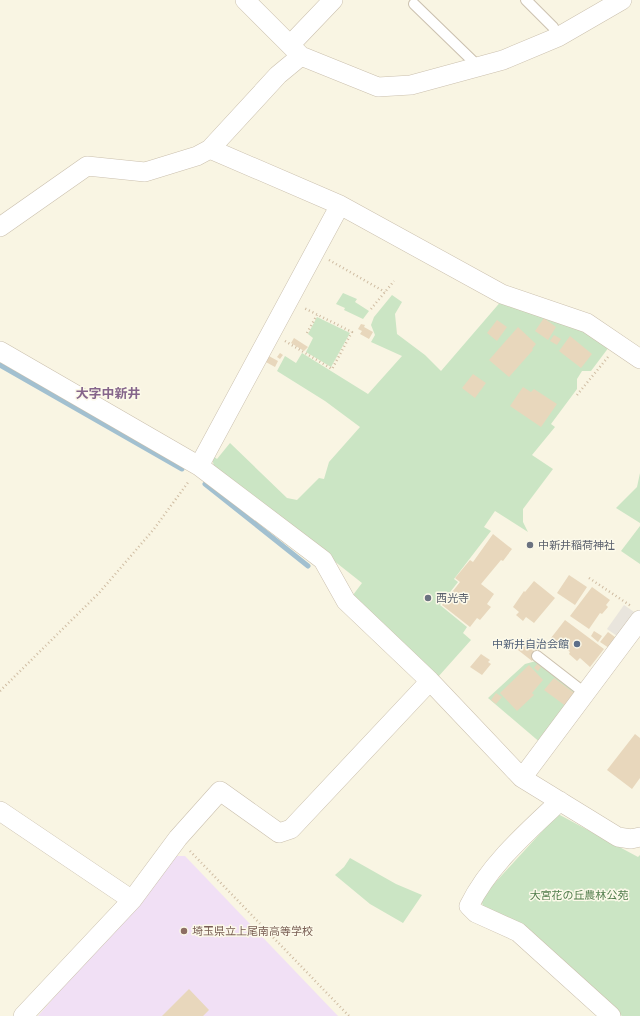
<svg xmlns="http://www.w3.org/2000/svg" width="640" height="1016" viewBox="0 0 640 1016" font-family="'Roboto Condensed','Noto Sans JP',sans-serif">
	<rect width="100%" height="100%" fill="#f9f5e3"/>
	<path fill="#e9e5dd" d="M624 605 637 614 620 638 607 629Z"/>
	<path fill="#f1e0f5" d="M176 856H185L338 1016H38Z"/>
	<path fill="#cbe5c4" d="M343 293 357 299 355 302 369 311 363 319 344 310 345 308 336 304Z
		M392 295 402 302 395 314 397 334 425 355 441 371 503 299 584 328 609 347 591 371H582L577 379V389L551 424 555 427 532 455 553 469 523 509V522L528 532 495 511 484 527 491 531 454 579 458 582 440 605 467 627 463 633 471 640 438 677 353 595 362 583 214 466 211 454 217 459 230 443 287 498 297 500 319 478 324 479 329 462 360 427 325 401 277 371 285 356 296 363 302 353 368 394 402 356 371 342 375 335 371 325 374 317Z
		M317 317 350 333 331 367 306 352 313 338 308 334Z
		M640 473V523L616 508 637 487Z
		M640 526V564L621 551Z
		M536 661 578 694 542 744 488 698 525 664Z
		M558 814 638 857 640 855V1016H622L483 907 481 898Z
		M350 858 396 884 422 895 403 923 370 904 335 875 344 867Z"/>
	<g fill="none" stroke-linecap="round" stroke-linejoin="round">
		<path stroke="#a2c0d0" stroke-width="5" d="M0 365 182 469
			M205 484 308 566"/>
	</g>
	<path fill="#e8d7bc" d="M544 318 556 327 548 340 535 331Z
		M497 320 507 327 497 341 487 333Z
		M361 324 365 325 364 327 373 332 369 339 360 334 362 331 358 329Z
		M518 327 536 344 532 349 533 350 509 377 489 360Z
		M554 335 561 339 557 345 550 341Z
		M570 336 592 354 581 368 559 351Z
		M294 338 308 347 304 351 291 343Z
		M280 353 283 355 280 359 277 357Z
		M267 355 278 361 275 367 264 361Z
		M473 374 486 383 475 398 462 388Z
		M523 387 531 392 534 389 557 404 541 427 510 406Z
		M493 534 512 549 503 561 501 560 481 584 494 594 487 604 491 607 480 620 477 618 470 627 442 605 460 582 455 578 470 560 473 562Z
		M569 575 587 587 575 605 557 593Z
		M534 581 555 598 534 623 526 617 523 621 516 615 519 612 513 607 524 591 525 592Z
		M592 587 610 600 606 605 608 607 602 614 600 613 589 629 570 616Z
		M565 620 604 649 590 667 580 658 577 661 569 654 570 652 551 638Z
		M594 631 602 636 598 642 591 636Z
		M608 632 619 640 612 650 600 642Z
		M528 638 541 649 532 661 518 650Z
		M481 654 490 660 488 662 491 664 482 675 470 667Z
		M537 664 541 667 538 671 534 668Z
		M529 665 543 680 532 693 534 695 517 711 500 693Z
		M554 678 577 695 567 707 544 690Z
		M496 693 502 697 496 704 491 700Z
		M635 734 640 738V778L632 789 607 770Z
		M189 989 209 1010 203 1016H162Z"/>
	<g fill="none" stroke-linecap="round" stroke-linejoin="round">
		<defs>
			<path id="service" d="M526 0 553 27 558 37
				M414 4 480 68
				M537 656 586 694"/>
			<path id="minor" d="M245 0 301 56 378 87 411 85 503 60 558 37 622 0
				M290 45 333 0
				M210 149 340 205 502 294 587 323 640 359
				M0 227 87 166 145 172 197 156 210 149 278 75 301 56
				M0 351 199 466 323 560 346 601 430 681 522 778 618 837 631 839 640 837
				M199 466 340 205
				M522 778 640 620
				M560 801C528 831 489 865 469 906L476 913 518 932 611 1016
				M0 811 132 900
				M23 1016 132 900 178 838 220 791 279 833 291 829 430 681"/>
		</defs>
		<use href="#service" stroke="#cbc0ae" stroke-width="12"/>
		<use href="#minor" stroke="#cbc0ae" stroke-width="20"/>
		<path stroke="#cfbca2" stroke-width="2.5" stroke-dasharray="1 3" stroke-linecap="butt" d="M329 260 385 292
			M371 309 394 281
			M307 333 317 315
			M285 341 332 369 352 332 304 308
			M577 395 608 357
			M589 578 631 606
			M0 691 99 593 154 529 189 481
			M190 851 349 1016"/>
		<use href="#service" stroke="#fff" stroke-width="10"/>
		<use href="#minor" stroke="#fff" stroke-width="19"/>
	</g>
	<g fill="#6b7280" stroke="#fcf9e9" stroke-width="1.5">
		<circle cx="530" cy="545" r="4"/>
		<circle cx="428" cy="598" r="4"/>
	</g>
	<circle fill="#5c6f8a" stroke="#fcf9e9" stroke-width="1.5" cx="577" cy="644" r="4"/>
	<circle fill="#8d6e63" stroke="#fcf9e9" stroke-width="1.5" cx="184" cy="931" r="4"/>
	<g text-anchor="middle" stroke-width="3" stroke-linejoin="round" paint-order="stroke">
		<g font-size="11" fill="#5b616d" stroke="#fcf9e9" text-anchor="start">
			<text x="538" y="549">中新井稲荷神社</text>
			<text x="436" y="602">西光寺</text>
		</g>
		<g font-size="11" fill="#4e5e75" stroke="#fcf9e9" text-anchor="end">
			<text x="569" y="648">中新井自治会館</text>
		</g>
		<g font-size="11" fill="#517d4c" stroke="#fcf9e9">
			<text x="579" y="899">大宮花の丘農林公苑</text>
		</g>
		<g font-size="11" fill="#785e54" stroke="#fcf9e9" text-anchor="start">
			<text x="192" y="935">埼玉県立上尾南高等学校</text>
		</g>
		<g font-size="13" font-weight="bold" fill="#85658b" stroke="#fcf9e9">
			<text x="108" y="398">大字中新井</text>
		</g>
	</g>
</svg>
